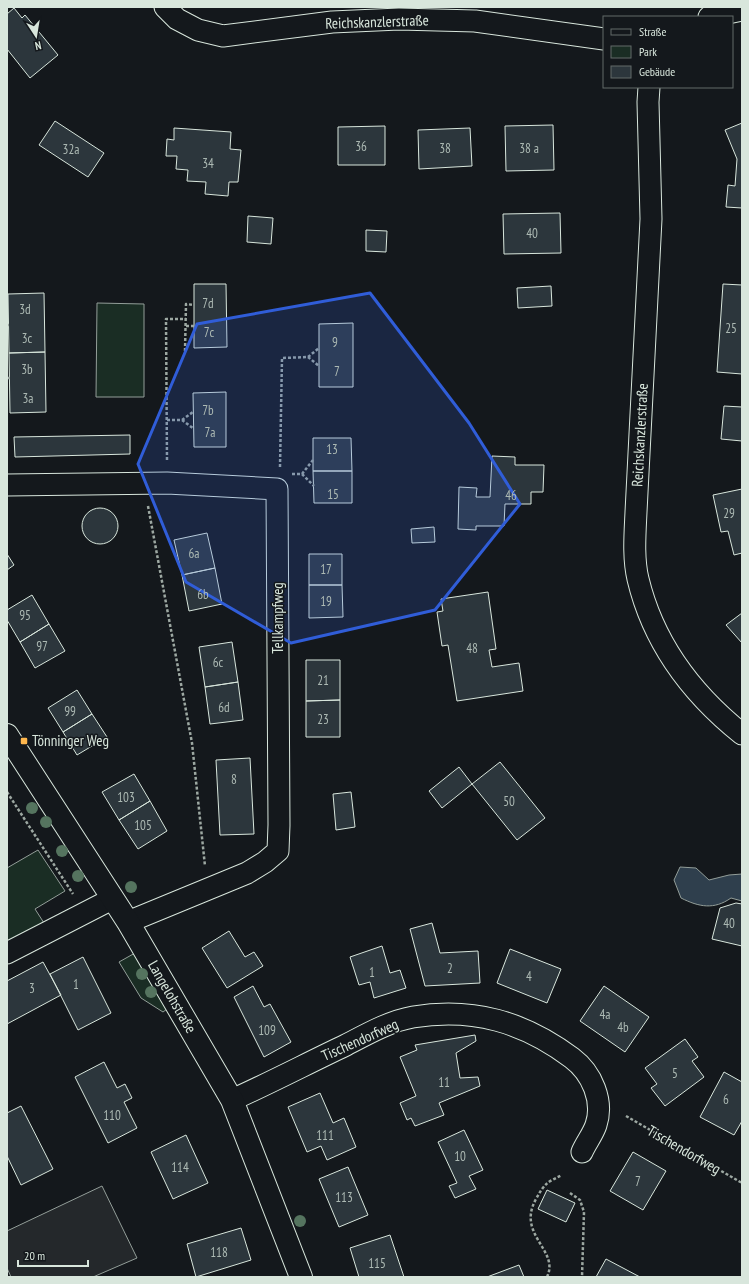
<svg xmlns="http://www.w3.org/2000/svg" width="749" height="1284" viewBox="0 0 749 1284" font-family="'PT Sans Narrow',sans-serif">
	<rect width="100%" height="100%" fill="#14181c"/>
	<path fill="#1a2d24" stroke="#939e99" d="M97 303 144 304V397H96Z
		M38 850 65 891 35 909 44 923 7 943V868Z
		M135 953 167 1009 163 1012 141 998 119 962Z"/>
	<path fill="#24282b" stroke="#939e99" d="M102 1186 137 1258 93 1277H11L7 1268V1231Z"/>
	<path fill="#2f3f4d" stroke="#939e99" d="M680 867 696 868 709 880 729 875 742 874V901L731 898C714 910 699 907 681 898L674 880Z"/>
	<path fill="#2c363c" stroke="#d8e6dc" d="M14 8 22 18 25 15 58 55 30 78 7 49V14Z
		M55 121 104 153 88 177 39 145Z
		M742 123V208L726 207 728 185 735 186 737 159 725 130Z
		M553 125 554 170 506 171 505 126Z
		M385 126V165H338V127Z
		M174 128 231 132 230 149 241 150 238 182H229L228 196 205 194 206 182 187 181 188 170 176 169 177 156H166L167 139 174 140Z
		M470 128 472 166 419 169 418 130Z
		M560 213 561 253 504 254 503 214Z
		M248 216 273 218 271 244 247 242Z
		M366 230 387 231 386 252 366 251Z
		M194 284H226L227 347 194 348Z
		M723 284 742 285V374L717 372Z
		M551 286 552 306 518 308 517 288Z
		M44 293 45 352 9 353 8 294Z
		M353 323V387H319V324Z
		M45 352 46 412 10 413 9 353Z
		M226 392V447H194L193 393Z
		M724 406 742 407V441L721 439Z
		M130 435V454L15 457 14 437Z
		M313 438H351L352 471H313Z
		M492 456 515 457V465H544L543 492H531V504H505L504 526H476V530L458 529 459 487 477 488 476 497H490Z
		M313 471H352V503H314Z
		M742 489V553L734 555 728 531 721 532 713 495Z
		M82 526a18 18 0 1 1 36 0a18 18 0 1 1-36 0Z
		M434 527 435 542 412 543 411 529Z
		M207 533 215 568 182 575 174 540Z
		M7 554 14 565 7 570Z
		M309 554H342V585H309Z
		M215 568 222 604 189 611 182 575Z
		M309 585H342L343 617 309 618Z
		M488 592 496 649 489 650 492 667 519 663 523 691 457 701 448 645 442 646 437 612 443 611 441 599Z
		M32 595 49 624 20 642 7 620V610Z
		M742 613V643L726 625Z
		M49 624 65 651 35 668 20 642Z
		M232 642 238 682 205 687 199 647Z
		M306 660H340V700L306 701Z
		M238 682 243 720 210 724 205 687Z
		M77 690 92 714 63 732 48 708Z
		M340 700V737H306V701Z
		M92 714 107 737 77 755 63 732Z
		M250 758 254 834 220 835 216 760Z
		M500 762 545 818 517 840 472 784Z
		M459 767 472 784 442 808 429 791Z
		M134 774 150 801 119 820 102 792Z
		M351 792 355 827 336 830 333 794Z
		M150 801 167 831 138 849 119 820Z
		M736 903 742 904V946L712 939 720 908Z
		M432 923 440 953 478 951 480 983 425 986 410 929Z
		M229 931 245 957 254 952 263 966 227 988 202 948Z
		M382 946 390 973 400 970 406 988 374 998 370 982 359 985 350 957Z
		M510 949 561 969 547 1003 497 983Z
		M83 957 111 1013 78 1030 50 974Z
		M43 962 61 995 7 1024V981Z
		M253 986 264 1007 270 1004 291 1042 264 1057 234 997Z
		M604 986 649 1017 625 1052 580 1021Z
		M475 1035 476 1041 456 1053 460 1078 478 1077 480 1086 439 1103 444 1115 415 1126 411 1118 407 1120 400 1103 416 1096 400 1057 417 1050 415 1045Z
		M685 1039 698 1057 692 1061 704 1077 665 1106 651 1088 657 1084 645 1068Z
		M104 1062 117 1088 125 1084 132 1098 124 1102 137 1128 108 1143 75 1077Z
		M724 1072 742 1082V1121L734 1135 700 1117Z
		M320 1093 333 1123 344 1118 356 1147 327 1160 321 1146 307 1152 288 1107Z
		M21 1106 53 1169 21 1185 7 1156V1113Z
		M464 1130 483 1170 469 1176 476 1189 455 1198 449 1186 457 1183 438 1142Z
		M186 1135 208 1183 173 1199 151 1152Z
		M633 1152 666 1171 643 1210 610 1191Z
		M348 1167 368 1215 339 1227 319 1179Z
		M547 1190 575 1203 566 1222 538 1209Z
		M241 1228 251 1260 196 1277 187 1244Z
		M390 1235 404 1277H359L350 1248Z
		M606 1259 640 1277H596Z
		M519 1265 524 1277H487Z"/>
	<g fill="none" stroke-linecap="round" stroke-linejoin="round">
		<defs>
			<path id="minor" d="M165 7 177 19 198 30 223 36 332 22 399 19 475 21 604 39
				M709 17 742 10
				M649 87 648 102 651 219 636 512C635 534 633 558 638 579 653 642 692 694 742 734
				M7 485 167 483 277 489 279 825 278 851 265 862 247 873 128 922
				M7 953 112 899
				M232 1100C270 1083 308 1063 346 1045 367 1034 390 1021 413 1017 473 1007 524 1022 572 1058 592 1073 604 1101 596 1125 593 1134 586 1143 582 1152"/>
			<path id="tertiary" d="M7 735 128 922 232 1100 301 1277"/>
		</defs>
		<use href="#minor" stroke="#d8e6dc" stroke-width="23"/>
		<use href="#tertiary" stroke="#d8e6dc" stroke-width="24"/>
		<path stroke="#9da8a2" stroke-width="2.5" stroke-dasharray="3 2" stroke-linecap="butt" d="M7 325H9
			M186 326H194
			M185 351 186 304 194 305
			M308 357 319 348
			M7 378H10
			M167 420H182L194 429
			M182 420 193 412
			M167 460 166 319H186
			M280 467 282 358 308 357 319 366
			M292 474H302L314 486
			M302 474 313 460
			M148 506 192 743 205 866
			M7 792 73 894
			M626 1116 742 1183
			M570 1193 580 1200 584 1212 582 1277
			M547 1277C560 1250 516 1235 536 1199 545 1183 546 1183 562 1175"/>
		<use href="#minor" stroke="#14181c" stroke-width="21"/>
		<use href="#tertiary" stroke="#14181c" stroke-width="22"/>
	</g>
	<g fill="#55745f">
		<circle cx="32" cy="808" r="6"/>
		<circle cx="46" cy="822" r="6"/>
		<circle cx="62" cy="851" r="6"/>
		<circle cx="78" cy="876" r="6"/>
		<circle cx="131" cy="887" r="6"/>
		<circle cx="142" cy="974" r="6"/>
		<circle cx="151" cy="992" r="6"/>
		<circle cx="300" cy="1221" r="6"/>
	</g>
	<path fill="#305dd8" fill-opacity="0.2" stroke="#305dd8" stroke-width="3" stroke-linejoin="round" d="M370 293 469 423 520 504 435 610 291 643 186 582 138 464 197 324Z"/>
	<rect fill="#ffb74d" stroke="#14181c" stroke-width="1.5" x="20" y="737" width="8" height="8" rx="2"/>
	<g text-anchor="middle" stroke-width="3" stroke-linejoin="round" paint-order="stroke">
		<g font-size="13" fill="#adbab4">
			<text x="361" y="151">36</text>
			<text x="445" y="153">38</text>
			<text x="529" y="153">38 a</text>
			<text x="71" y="154">32a</text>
			<text x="208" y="168">34</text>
			<text x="532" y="238">40</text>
			<text x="208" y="308">7d</text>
			<text x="25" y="314">3d</text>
			<text x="731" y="333">25</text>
			<text x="209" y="337">7c</text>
			<text x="27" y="343">3c</text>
			<text x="335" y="347">9</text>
			<text x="27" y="374">3b</text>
			<text x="337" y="376">7</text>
			<text x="28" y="403">3a</text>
			<text x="208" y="415">7b</text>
			<text x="210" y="437">7a</text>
			<text x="332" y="454">13</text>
			<text x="333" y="499">15</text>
			<text x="511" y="500">46</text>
			<text x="729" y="518">29</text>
			<text x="194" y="558">6a</text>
			<text x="326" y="574">17</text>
			<text x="203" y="599">6b</text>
			<text x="326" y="606">19</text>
			<text x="25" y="620">95</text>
			<text x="42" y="651">97</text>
			<text x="472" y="653">48</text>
			<text x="218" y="667">6c</text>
			<text x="323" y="685">21</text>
			<text x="224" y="712">6d</text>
			<text x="70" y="716">99</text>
			<text x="323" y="724">23</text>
			<text x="234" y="784">8</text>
			<text x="126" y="802">103</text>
			<text x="509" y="806">50</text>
			<text x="143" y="830">105</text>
			<text x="729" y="928">40</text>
			<text x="450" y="973">2</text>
			<text x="372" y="977">1</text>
			<text x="529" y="981">4</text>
			<text x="76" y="989">1</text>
			<text x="32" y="993">3</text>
			<text x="605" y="1019">4a</text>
			<text x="623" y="1032">4b</text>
			<text x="267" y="1035">109</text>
			<text x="675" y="1078">5</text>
			<text x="444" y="1087">11</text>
			<text x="726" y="1104">6</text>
			<text x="112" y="1120">110</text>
			<text x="325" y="1140">111</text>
			<text x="460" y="1161">10</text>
			<text x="180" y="1172">114</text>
			<text x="638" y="1186">7</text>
			<text x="344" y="1202">113</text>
			<text x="219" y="1257">118</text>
			<text x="377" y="1268">115</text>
		</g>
		<g font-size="15" fill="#d8e6dc" stroke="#14181c">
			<text transform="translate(377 22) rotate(-2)" y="5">Reichskanzlerstraße</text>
			<text transform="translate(640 435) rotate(-87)" y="5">Reichskanzlerstraße</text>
			<text transform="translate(278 618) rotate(-90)" y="5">Tellkampfweg</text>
			<text transform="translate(172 997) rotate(60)" y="5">Langelohstraße</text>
			<text transform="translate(360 1040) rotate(-24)" y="5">Tischendorfweg</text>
			<text transform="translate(684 1150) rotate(30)" y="5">Tischendorfweg</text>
		</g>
		<g font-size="15" fill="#d8e6dc" stroke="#14181c" text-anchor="start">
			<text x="32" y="746">Tönninger Weg</text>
		</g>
	</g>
	<rect width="749" height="1284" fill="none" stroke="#d8e6dc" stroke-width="16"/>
	<rect x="603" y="16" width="130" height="72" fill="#14181c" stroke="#626a69"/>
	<rect x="611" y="29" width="20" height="6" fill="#14181c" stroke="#626a69"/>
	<text x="639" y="36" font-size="12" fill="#d8e6dc">Straße</text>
	<rect x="611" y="46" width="20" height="12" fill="#1a2d24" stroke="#626a69"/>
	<text x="639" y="56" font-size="12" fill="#d8e6dc">Park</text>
	<rect x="611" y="66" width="20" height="12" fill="#2c363c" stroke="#626a69"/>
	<text x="639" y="76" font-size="12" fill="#d8e6dc">Gebäude</text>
	<g transform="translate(36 36) rotate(168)" stroke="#14181c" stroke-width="3" paint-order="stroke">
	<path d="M0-3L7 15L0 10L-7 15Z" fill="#d8e6dc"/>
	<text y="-6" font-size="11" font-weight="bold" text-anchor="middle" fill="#d8e6dc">N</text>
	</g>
	<path d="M18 1260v6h70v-6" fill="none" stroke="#d8e6dc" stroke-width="2"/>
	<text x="24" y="1260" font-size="12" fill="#d8e6dc" stroke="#14181c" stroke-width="3" paint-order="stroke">20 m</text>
</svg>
